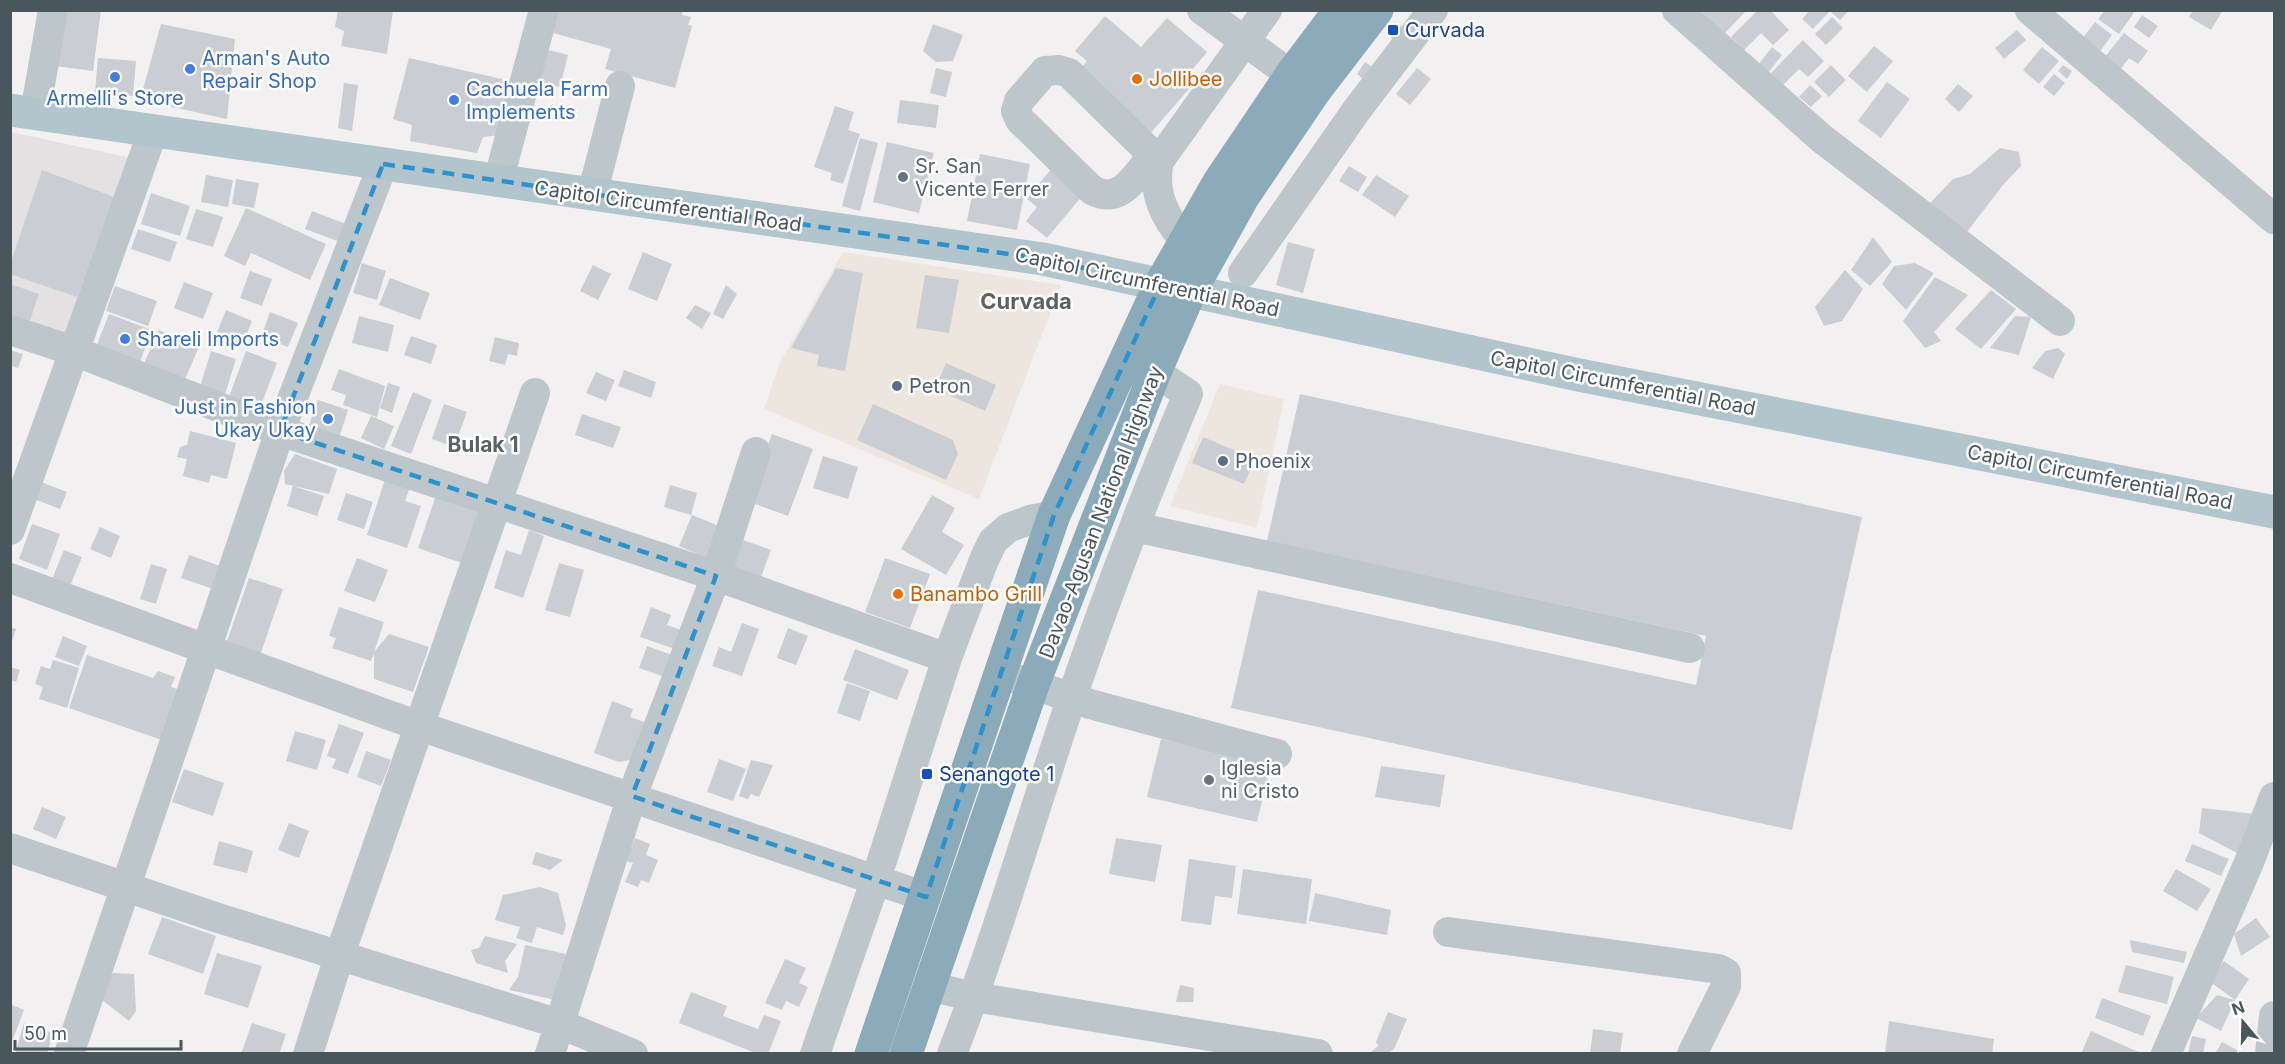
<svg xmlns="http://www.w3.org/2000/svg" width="2285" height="1064" viewBox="0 0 2285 1064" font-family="Inter,sans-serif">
	<rect width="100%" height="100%" fill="#f2f0f0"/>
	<path fill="#ede6df" d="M843 252 1061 285 979 499 764 409 780 362Z
		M1220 384 1284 399 1257 528 1170 506Z"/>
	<path fill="#e3e1e1" d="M11 132 136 159 68 339 11 321Z"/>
	<path fill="#caced2" d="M63 10H101L93 71 55 66Z
		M338 10H393L387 54 341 46 344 31 335 27Z
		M559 10H683L682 15 691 17 688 25 692 26 675 88 605 69 611 49 553 33Z
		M1700 10H1747L1724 34Z
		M1758 10H1770L1789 30 1773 45 1761 33 1744 50 1731 37Z
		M1810 10H1849L1840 20 1830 11 1813 29 1802 19Z
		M2105 10H2130L2134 13 2119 34 2098 19Z
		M2193 10H2223L2211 30 2189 17Z
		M2142 15 2158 26 2149 38 2134 27Z
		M1105 16 1141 47 1167 18 1207 52 1187 76 1195 82 1149 135 1077 73 1087 61 1075 51Z
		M1832 17 1843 28 1826 45 1815 34Z
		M1395 22 1402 27 1393 39 1386 34Z
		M2095 22 2112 35 2099 53 2081 40Z
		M161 24 235 39 227 119 140 100Z
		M933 24 963 35 953 61 936 62 923 51Z
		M2017 30 2026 40 2004 59 1995 48Z
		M2124 33 2148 51 2138 64 2129 58 2120 70 2104 58Z
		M1803 40 1824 61 1808 77 1799 69 1781 87 1769 75Z
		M1874 46 1893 61 1867 92 1848 76Z
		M1772 47 1782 55 1768 73 1758 65Z
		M2042 47 2059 61 2039 84 2023 70Z
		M545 49 568 55 560 87 536 81Z
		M98 58 136 61 133 96 95 92Z
		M409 58 515 82 500 135 483 137 477 153 410 141 412 125 393 119Z
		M1365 62 1372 67 1363 79 1357 74Z
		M1831 65 1846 80 1829 97 1814 82Z
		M2063 65 2072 71 2067 79 2058 71Z
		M936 68 952 72 946 97 930 93Z
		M1417 68 1431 79 1410 105 1396 94Z
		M2054 74 2065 83 2054 96 2043 87Z
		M1887 82 1910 99 1881 138 1858 121Z
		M344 83 358 85 352 131 338 128Z
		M1958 84 1973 96 1959 112 1945 99Z
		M1810 85 1822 96 1811 107 1799 97Z
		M900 100 939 105 936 128 897 123Z
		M835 106 854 112 848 130 860 134 843 184 830 180 832 173 814 167Z
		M860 138 878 143 860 211 842 206Z
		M887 142 934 153 919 213 873 202Z
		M2000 148 2019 152 2021 166 2003 185 1963 237 1943 220 1930 203 1953 179 1970 174Z
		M980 154 1030 164 1017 230 967 221Z
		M1349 166 1367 177 1358 192 1339 181Z
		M1051 169 1083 195 1047 238 1026 221 1037 207 1027 199Z
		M42 170 117 198 77 297 10 274V265Z
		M206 175 233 180 228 207 201 202Z
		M1376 175 1409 196 1395 217 1362 195Z
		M236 179 259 183 254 208 232 204Z
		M151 193 190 206 180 236 141 224Z
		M246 208 326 244 310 280 251 253 245 266 224 256Z
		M196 209 223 217 213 247 186 239Z
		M312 211 346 224 340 242 305 229Z
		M138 229 177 242 170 262 131 249Z
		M1873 237 1892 262 1870 286 1851 270Z
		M1288 242 1315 249 1303 293 1276 285Z
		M643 252 672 264 657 301 628 289Z
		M362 263 386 271 377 300 353 293Z
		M1915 263 1934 273 1906 310 1882 284 1894 266Z
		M593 265 611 274 598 300 580 291Z
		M836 268 863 273 845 371 817 366 819 355 791 348Z
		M1845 270 1863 289 1842 321 1824 326 1815 307Z
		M250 271 272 279 262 306 240 298Z
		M925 275 959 280 949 333 916 328Z
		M1935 277 1968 295 1934 332 1941 341 1925 348 1903 321Z
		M390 278 430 293 420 320 379 305Z
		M184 282 213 293 203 319 174 308Z
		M10 284 39 294 28 326 10 320Z
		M726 285 737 294 723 319 713 314Z
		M115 286 157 301 148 326 106 311Z
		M1991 290 2016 309 1981 349 1955 329Z
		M695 305 711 313 702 329 686 318Z
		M226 310 252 321 243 343 217 332Z
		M270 312 298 323 288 347 261 337Z
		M109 314 152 330 139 364 96 347Z
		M359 316 394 325 388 352 352 343Z
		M2015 316 2031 317 2019 355 1990 348Z
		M159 330 199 347 182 386 142 368Z
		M411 336 437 345 431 364 404 355Z
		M495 337 519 343 517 356 508 354 505 365 489 361Z
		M2058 348 2065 354 2053 379 2032 368 2045 351Z
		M10 350 23 354 18 368 12 366 11 370Z
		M211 351 236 359 223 401 198 393Z
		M246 351 277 363 260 408 229 397Z
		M946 363 996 385 985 411 935 389Z
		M339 369 385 386 377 417 343 405 346 395 331 390Z
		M624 370 656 382 651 398 618 386Z
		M596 372 615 380 606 401 586 393Z
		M388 383 400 387 392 413 380 408Z
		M413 392 432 400 411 454 391 446Z
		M1300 394 1862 517 1792 830 1231 708 1258 590 1696 685 1706 636 1267 541Z
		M318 400 348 410 339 438 308 428Z
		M444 404 467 412 454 447 432 439Z
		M873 404 953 440 958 454 946 480 857 440Z
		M582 414 621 427 613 448 575 435Z
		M371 416 394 426 384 449 361 438Z
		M190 431 236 443 227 479 211 475 209 483 183 476 187 459 177 457 180 447 187 445Z
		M772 434 813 449 788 516 747 501Z
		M1203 437 1255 459 1244 484 1192 463Z
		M295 454 337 469 329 494 285 484 284 471Z
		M823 456 858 467 848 499 813 488Z
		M385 479 410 487 405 501 421 506 407 548 367 535Z
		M41 482 67 492 60 509 34 499Z
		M670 485 697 493 691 515 664 507Z
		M293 486 324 496 317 516 287 506Z
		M346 493 373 502 364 529 337 520Z
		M932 495 955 508 942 532 964 545 946 575 901 549Z
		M435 498 479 513 462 563 418 548Z
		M692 515 724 528 711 560 679 546Z
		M32 524 60 534 47 570 19 559Z
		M100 527 120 536 111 558 90 549Z
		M529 530 544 536 523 598 494 588 506 550 521 555Z
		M735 537 771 550 761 577 725 564Z
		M64 550 82 557 68 591 50 584Z
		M189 555 220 566 213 589 181 578Z
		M357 558 388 570 375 602 344 591Z
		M885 558 930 574 910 628 865 612Z
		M559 563 584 570 570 617 545 610Z
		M151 564 167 569 156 604 140 599Z
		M249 578 283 589 259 658 225 647Z
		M339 607 384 622 374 652 389 634 429 647 413 692 374 679V653L371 661 332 648 336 638 329 636Z
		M651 607 671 615 667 625 681 630 675 649 640 637Z
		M742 623 759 629 742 676 712 666 719 647 731 652Z
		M10 627 16 629 11 644H10Z
		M788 628 808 636 796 665 777 658Z
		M63 636 87 646 79 666 55 657Z
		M647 646 678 657 670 679 639 668Z
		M855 649 909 670 897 700 843 680Z
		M87 655 153 678 158 671 175 677 171 687 180 690 162 740 69 708Z
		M53 660 79 668 67 708 39 699 43 687 35 684 41 666 50 669Z
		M10 667 20 670 16 682 10 680Z
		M847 683 870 691 860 721 837 713Z
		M612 701 633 709 630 717 647 723 634 759 619 762 594 753Z
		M339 724 364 733 348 774 332 768 336 759 327 756Z
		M295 731 326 740 317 770 286 761Z
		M1161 739 1271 764 1257 822 1147 797Z
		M366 751 391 760 381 786 357 777Z
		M719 759 746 769 733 801 707 792Z
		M751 760 773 765 759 797 751 794 748 799 739 796Z
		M1381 766 1445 775 1440 807 1375 797Z
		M184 769 224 783 213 816 172 802Z
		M42 807 66 817 56 839 33 829Z
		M2202 808 2255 814 2250 860 2199 833Z
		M289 823 309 831 299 858 278 850Z
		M635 838 650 844 646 855 658 860 649 883 641 880 638 887 625 882 633 863 626 861Z
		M1116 838 1162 845 1155 882 1109 874Z
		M219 841 253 851 247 873 213 865Z
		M2192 844 2229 859 2221 876 2185 861Z
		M536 852 563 860 550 870 532 864Z
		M1189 859 1236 866 1232 898 1215 896 1211 925 1181 921Z
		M1243 869 1312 879 1306 924 1237 914Z
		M2176 869 2211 889 2197 911 2163 891Z
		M540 887 558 893 566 925 563 935 537 927 532 943 516 938 520 927 495 920 503 895Z
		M1315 893 1391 910 1387 935 1309 921Z
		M162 917 216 936 203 974 148 954Z
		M2256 918 2270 937 2241 956 2234 934Z
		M485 936 517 944 505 961 508 973 476 963 471 950 479 948Z
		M2130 940 2187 952 2184 963 2132 952Z
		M525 945 566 954 556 1000 509 990 518 977Z
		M217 953 262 966 248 1008 204 994Z
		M785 959 806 968 799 983 808 987 799 1007 786 1001 782 1010 765 1003Z
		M2224 961 2249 979 2235 1000 2209 981Z
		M2126 965 2174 977 2167 1004 2118 992Z
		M113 973 134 974 136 1011 129 1021 97 996Z
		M1180 985 1194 988 1193 1002H1176Z
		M691 992 727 1006 723 1016 758 1029 764 1015 781 1021 768 1054H758L679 1023Z
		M2217 995 2235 1000 2221 1031 2196 1018Z
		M2102 998 2151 1016 2143 1036 2095 1018Z
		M10 1004 24 1010 11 1044H10Z
		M1388 1012 1407 1019 1394 1049 1387 1054 1371 1052 1378 1046 1376 1042Z
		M1889 1021 1994 1039 1992 1054H1885Z
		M24 1023 34 1029 53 1033 47 1054H15Z
		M252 1023 286 1034 279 1054H241Z
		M1593 1029 1623 1033 1620 1054H1590Z
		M2091 1031 2143 1054H2081Z
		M2192 1036 2206 1039 2203 1054H2188Z
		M2222 1042 2237 1050 2236 1054H2215Z"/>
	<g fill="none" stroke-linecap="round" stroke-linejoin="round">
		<path stroke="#bdc7cb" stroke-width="30" d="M1202 10 1291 75
			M1677 10 1821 138 2060 321
			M2030 10 2274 219
			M35 113 53 10
			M1153 155C1136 175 1121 206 1092 190L1020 120 1016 111 1019 101 1045 71 1059 70 1069 73 1159 161
			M498 182 544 10
			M592 195 620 86
			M1185 241C1164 217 1152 192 1159 161L1267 10
			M1243 273 1356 111 1433 10
			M10 330 74 351 280 431 716 576 947 658
			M1135 527 1690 648
			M10 530 153 131
			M10 578 419 726 926 897
			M999 673 1090 704 1277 754
			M10 848 218 918 560 1024 633 1054
			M1448 932 1719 969 1726 973V986L1692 1054
			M929 986 974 997 1318 1054
			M69 1054 280 431 383 164
			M308 1054 339 957 535 393
			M550 1054 632 796 716 576 756 452
			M815 1054 876 879 947 658 984 560 993 541 1008 528 1030 520 1054 515
			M952 1054C997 938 1031 818 1071 700 1106 597 1146 494 1188 394L1155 372
			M2166 1054 2250 860 2274 797
			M2270 1054 2274 1016"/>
		<path stroke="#b2c4cc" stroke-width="33" d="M10 110 1043 259 1579 375 2274 512"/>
		<path stroke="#8cabba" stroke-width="33" d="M871 1054 1054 515 1160 285 1219 182 1291 75 1340 10
			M906 1054 1033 685 1155 372 1190 292 1243 197 1314 92 1377 10"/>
	</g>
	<path fill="none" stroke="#2b92cd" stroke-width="4.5" stroke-dasharray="12 8" stroke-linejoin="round" d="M383 164 1043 259 1160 285 1054 515 926 897 632 796 716 576 280 431Z"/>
	<g fill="#1a4fb4" stroke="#fff" stroke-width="2">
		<rect x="1387" y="24" width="12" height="12" rx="3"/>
		<rect x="921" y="768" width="12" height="12" rx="3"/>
	</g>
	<g fill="#3f7fe0" stroke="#fff" stroke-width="2">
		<circle cx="190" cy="69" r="6"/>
		<circle cx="115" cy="77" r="6"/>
		<circle cx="454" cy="100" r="6"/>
		<circle cx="125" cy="339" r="6"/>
		<circle cx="328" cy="419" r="6"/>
	</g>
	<g fill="#e8710a" stroke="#fff" stroke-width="2">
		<circle cx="1137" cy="79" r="6"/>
		<circle cx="898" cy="594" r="6"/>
	</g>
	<g fill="#6b7280" stroke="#fff" stroke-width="2">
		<circle cx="903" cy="177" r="6"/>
		<circle cx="1209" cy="780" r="6"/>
	</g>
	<g fill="#5c6f8a" stroke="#fff" stroke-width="2">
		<circle cx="897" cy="386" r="6"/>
		<circle cx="1223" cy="461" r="6"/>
	</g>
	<g text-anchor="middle" stroke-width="5" stroke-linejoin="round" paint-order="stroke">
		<g font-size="20" fill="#164399" stroke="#fff" text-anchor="start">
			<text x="1405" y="37">Curvada</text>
			<text x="939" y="781">Senangote 1</text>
		</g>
		<g font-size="20" fill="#366cbe" stroke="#fff" text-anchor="start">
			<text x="202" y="65">Arman's Auto<tspan x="202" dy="23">Repair Shop</tspan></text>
			<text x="466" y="96">Cachuela Farm<tspan x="466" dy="23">Implements</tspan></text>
			<text x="115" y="105" text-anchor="middle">Armelli's Store</text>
			<text x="137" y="346">Shareli Imports</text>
			<text x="316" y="414" text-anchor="end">Just in Fashion<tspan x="316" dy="23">Ukay Ukay</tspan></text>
		</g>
		<g font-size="20" fill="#c56008" stroke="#fff" text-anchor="start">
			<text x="1149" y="86">Jollibee</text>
			<text x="910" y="601">Banambo Grill</text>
		</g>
		<g font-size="20" fill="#5b616d" stroke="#fff" text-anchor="start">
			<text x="915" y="173">Sr. San<tspan x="915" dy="23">Vicente Ferrer</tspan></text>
			<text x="1221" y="775">Iglesia<tspan x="1221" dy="23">ni Cristo</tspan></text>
		</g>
		<g font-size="20" fill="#49565b" stroke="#fff">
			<text transform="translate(668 206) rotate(8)" y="7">Capitol Circumferential Road</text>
			<text transform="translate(1147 282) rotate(12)" y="7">Capitol Circumferential Road</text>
			<text transform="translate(1623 383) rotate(11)" y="7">Capitol Circumferential Road</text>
			<text transform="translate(2100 477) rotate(11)" y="7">Capitol Circumferential Road</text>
			<text transform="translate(1101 512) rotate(-69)" y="7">Davao-Agusan National Highway</text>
		</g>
		<g font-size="20" fill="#4e5e75" stroke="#fff" text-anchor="start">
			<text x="909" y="393">Petron</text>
			<text x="1235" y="468">Phoenix</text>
		</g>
		<g font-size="21" font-weight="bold" fill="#5d6164" stroke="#fff">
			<text x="483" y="452">Bulak 1</text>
		</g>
		<g font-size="22" font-weight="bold" fill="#5d6164" stroke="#fff">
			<text x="1026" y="309">Curvada</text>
		</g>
	</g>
	<rect width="2285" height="1064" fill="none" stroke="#49565b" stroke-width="24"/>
	<g transform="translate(2243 1022) rotate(341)" stroke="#ffffff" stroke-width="4.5" paint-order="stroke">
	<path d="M0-4.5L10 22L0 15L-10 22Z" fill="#49565b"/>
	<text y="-9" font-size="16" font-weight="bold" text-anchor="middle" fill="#49565b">N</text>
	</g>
	<path d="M15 1040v9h166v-9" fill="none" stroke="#49565b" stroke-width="3"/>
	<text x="24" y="1040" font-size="18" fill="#49565b" stroke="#ffffff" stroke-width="4.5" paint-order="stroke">50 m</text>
</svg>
